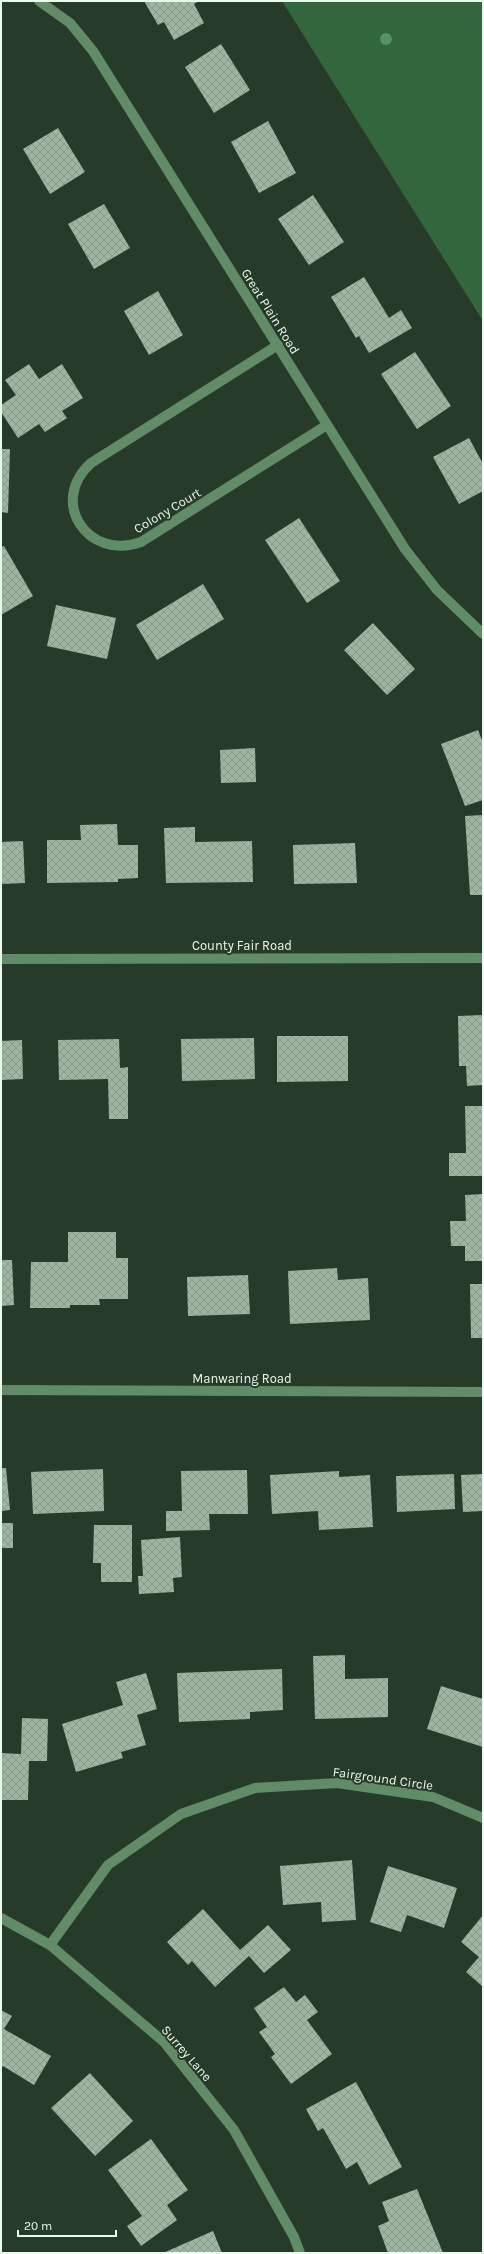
<svg xmlns="http://www.w3.org/2000/svg" width="484" height="2254" viewBox="0 0 484 2254" font-family="Karla,sans-serif">
	<defs>
		<pattern id="building-cross-hatch" width="8" height="8" patternUnits="userSpaceOnUse"><rect width="8" height="8" fill="#9db5a1"/><path d="M0 0l8 8M0 8l8-8" fill="none" stroke="#889a8a"/></pattern>
	</defs>
	<rect width="100%" height="100%" fill="#273b2b"/>
	<path fill="#32663d" d="M282 1H483V321Z"/>
	<path fill="url(#building-cross-hatch)" d="M144 1H199L194 4 204 23 174 40 164 22 158 25Z
		M221 44 250 90 214 113 185 67Z
		M268 121 296 173 259 193 231 142Z
		M58 128 85 172 50 194 23 149Z
		M313 195 344 242 309 265 278 219Z
		M104 204 130 248 94 269 68 224Z
		M364 277 389 318 401 310 412 328 369 353 359 336 356 338 331 297Z
		M158 291 183 335 149 355 124 311Z
		M415 352 451 406 417 429 381 374Z
		M29 364 39 379 62 364 83 398 62 411 67 418 45 432 39 424 18 438 1 412V405L16 395 5 380Z
		M469 438 483 464V491L459 504 433 457Z
		M1 449H10L8 513 1 512Z
		M299 518 340 581 307 603 265 540Z
		M4 546 33 596 1 615V547Z
		M203 584 224 619 157 660 136 625Z
		M56 605 116 618 107 659 47 646Z
		M373 623 415 669 387 695 344 650Z
		M478 730 483 743V800L465 806 441 744Z
		M255 748 256 782 221 783 220 750Z
		M483 815V895H470L465 816Z
		M117 824 118 845H138V878L118 879V882L47 883V840H81L80 825Z
		M195 827V842L252 841 253 882 166 883 164 828Z
		M23 841 25 883 1 884V842Z
		M355 843 357 883 294 884 293 845Z
		M483 1015V1085L467 1086 466 1066H459L458 1016Z
		M277 1036H348V1081L277 1082Z
		M254 1038 255 1079 182 1081 181 1039Z
		M119 1039 120 1068 128 1067V1119H109L108 1079 59 1080 58 1040Z
		M22 1040 23 1079 1 1080V1041Z
		M465 1106H483V1176H449V1153H466Z
		M483 1194V1261H465V1246H451L450 1221H466L465 1195Z
		M68 1232H116V1258H128V1299H99L100 1305H70V1308H30L31 1262H68Z
		M1 1260H12L14 1305 1 1306Z
		M337 1268 338 1280 368 1278 370 1320 290 1324 288 1271Z
		M248 1275 250 1314 188 1316 187 1277Z
		M470 1284H483V1338H471Z
		M1 1468H6L10 1510 1 1511Z
		M103 1469 104 1511 33 1514 31 1472Z
		M247 1470 248 1514H209L210 1530 166 1531V1511H182L181 1471Z
		M339 1471V1477L370 1475 373 1527 319 1530 318 1511 272 1514 270 1475Z
		M454 1474 455 1509 397 1512 396 1476Z
		M483 1474V1511L463 1512 461 1475Z
		M1 1523H13V1548H1Z
		M94 1525H132V1582H101V1563H93Z
		M180 1537 182 1577 173 1578 174 1592 139 1594 138 1576H143L141 1540Z
		M345 1655V1679L388 1678V1717L315 1719 313 1656Z
		M282 1669 283 1710 250 1712V1719L179 1722 177 1673Z
		M146 1673 157 1709 137 1715 146 1745 121 1752 123 1758 76 1772 62 1724 123 1705 116 1682Z
		M441 1686 483 1699V1747L427 1729Z
		M22 1718 48 1719 47 1761H29L28 1800H1V1753L21 1754Z
		M352 1860 356 1920 322 1922 321 1902 283 1905 280 1866Z
		M388 1866 457 1888 444 1928 407 1915 401 1932 370 1922Z
		M203 1909 240 1950 268 1925 291 1950 264 1973 249 1956 215 1987 192 1961 188 1965 167 1942Z
		M483 1915V1987L466 1972 479 1957 461 1942Z
		M284 1987 296 2002 305 1995 318 2012 307 2020 332 2054 291 2084 271 2057 275 2054 259 2032 267 2027 254 2008Z
		M1 2010 12 2016 4 2029 51 2056 34 2085 3 2066 1 2069Z
		M90 2073 133 2121 95 2156 51 2108Z
		M356 2082 402 2167 369 2185 357 2162 346 2169 323 2128 318 2131 306 2109Z
		M151 2139 188 2190 167 2205 177 2220 141 2246 127 2226 142 2216 108 2170Z
		M417 2189 443 2253H388L378 2226 389 2221 382 2202Z
		M213 2231 222 2253H163Z"/>
	<g fill="none" stroke-linecap="round" stroke-linejoin="round">
		<path stroke="#608d68" stroke-width="10" d="M39 1 70 23 93 51 405 549 437 590 483 634
			M278 345 91 463C48 502 88 561 141 542L327 425
			M1 959 483 958
			M1 1390 483 1392
			M1 1918 50 1945 164 2042 234 2130 294 2237 300 2253
			M50 1945 108 1865 181 1814 255 1788 337 1783 433 1797 483 1818"/>
	</g>
	<circle fill="#569363" cx="386" cy="39" r="6"/>
	<g text-anchor="middle" stroke-width="4" stroke-linejoin="round" paint-order="stroke">
		<g font-size="13" fill="#ecf9ee" stroke="#273b2b">
			<text transform="translate(271 311) rotate(58)" y="5">Great Plain Road</text>
			<text transform="translate(167 510) rotate(-31)" y="5">Colony Court</text>
			<text x="242" y="950">County Fair Road</text>
			<text x="242" y="1383">Manwaring Road</text>
			<text transform="translate(383 1778) rotate(8)" y="5">Fairground Circle</text>
			<text transform="translate(187 2053) rotate(49)" y="5">Surrey Lane</text>
		</g>
	</g>
	<rect width="484" height="2254" fill="none" stroke="#ecf9ee" stroke-width="4"/>
	<path d="M18 2230v6h98v-6" fill="none" stroke="#ecf9ee" stroke-width="2"/>
	<text x="24" y="2230" font-size="12" fill="#ecf9ee" stroke="#273b2b" stroke-width="3" paint-order="stroke">20 m</text>
</svg>
